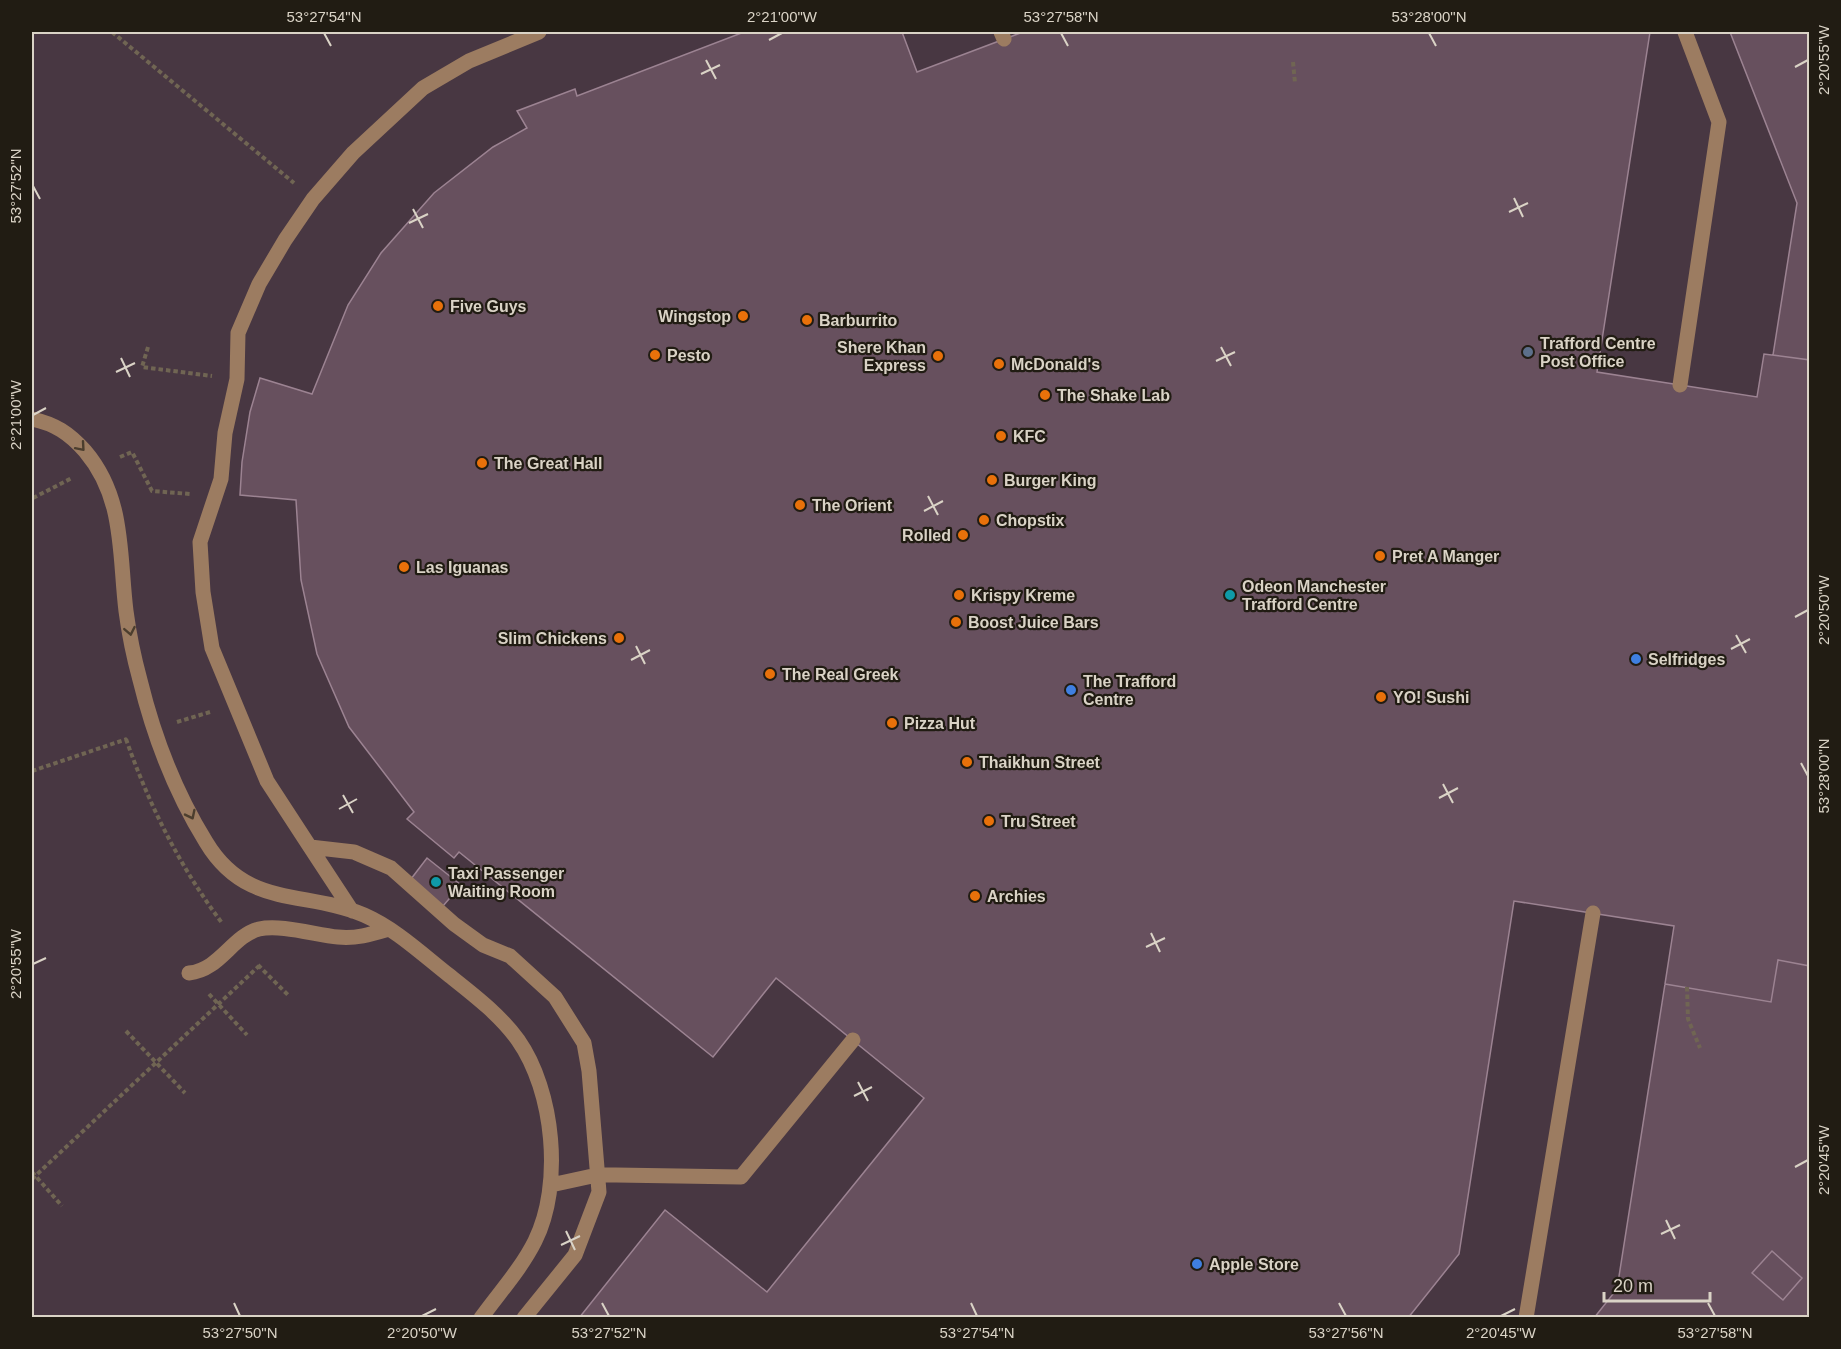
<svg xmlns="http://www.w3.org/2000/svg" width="1841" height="1349" viewBox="0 0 1841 1349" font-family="Arial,sans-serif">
	<rect width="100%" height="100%" fill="#3f331f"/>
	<path fill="#483742" d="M32 32H1809V1317H32Z"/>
	<path fill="#67505e" stroke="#9c8392" stroke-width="1.5" d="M744 32H902L917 72 1023 32H1650L1597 372 1757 397 1764 354 1810 360V966L1778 960 1771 1002 1665 984 1674 926 1514 901 1459 1254 1408 1318H579L665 1210 767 1292 924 1098 776 978 713 1057 459 852 454 858 407 819 414 812 349 727 317 654 301 580 296 500 240 495 242 462 250 412 260 378 312 394 348 305 381 253 434 193 493 147 527 128 517 111 575 89 577 96Z
		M1730 32H1810V360L1773 355 1797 203Z
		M427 858 461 885 443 906 411 879Z
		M1778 960 1810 966V1318H1594L1617 1289 1665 984 1771 1002Z
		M1772 1251 1802 1278 1783 1300 1752 1273Z"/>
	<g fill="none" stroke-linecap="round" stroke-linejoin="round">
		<path stroke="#706553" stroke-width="4" stroke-dasharray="4.5 3" stroke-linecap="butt" d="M112 32 294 183
			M1293 62 1295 83
			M148 347 142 367 212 376
			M120 457 132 452 152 491 190 494
			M33 498 72 478
			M177 722 210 712
			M126 739C149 805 180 867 222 923
			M32 771 127 739
			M258 965 289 996
			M1687 987 1688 1019 1700 1048
			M209 994 247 1035
			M126 1031 185 1093
			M32 1172 62 1206
			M32 1179 259 966"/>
		<path stroke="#9c7c61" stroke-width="15" d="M1001 32 1004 39
			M1680 385 1719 122 1685 32
			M32 419C55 424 69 433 85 451 125 498 119 554 126 611 129 634 134 658 140 680 154 737 175 792 206 842 246 909 305 890 364 915 396 929 423 955 450 976 474 995 500 1015 518 1040 554 1091 563 1185 535 1241 521 1269 499 1293 481 1318
			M310 847 352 911
			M189 973C220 970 232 936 259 929 281 924 316 935 338 937 356 939 372 934 389 929
			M551 1185 597 1175H616L741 1177 853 1040
			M524 1318 575 1255 599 1192 589 1071 584 1043 555 997 510 956 483 945 454 924 391 868 354 852 310 847 267 781 212 648 203 592 200 542 221 479 225 433 237 379 238 333 259 284 285 240 313 199 353 153 423 88 469 61 539 32
			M1526 1318 1593 913"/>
	</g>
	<defs><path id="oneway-chevron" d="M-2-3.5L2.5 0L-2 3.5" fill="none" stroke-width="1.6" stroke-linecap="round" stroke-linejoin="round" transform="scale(1.5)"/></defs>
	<g stroke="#4c3e2e">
		<use href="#oneway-chevron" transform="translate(81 447) rotate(49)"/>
		<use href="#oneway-chevron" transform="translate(130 631) rotate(79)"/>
		<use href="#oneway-chevron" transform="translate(191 815) rotate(64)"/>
	</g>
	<path fill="none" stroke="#dad3c6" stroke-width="2" d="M324 33 331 46M1061 33 1068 46M1429 33 1436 46M769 40 782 33M706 60 716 79M1795 67 1808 60M701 74 720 65M33 186 40 199M1514 198 1523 217M413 209 423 228M1509 212 1528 203M409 223 428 214M1221 347 1231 366M121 358 130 377M1216 361 1235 352M116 372 135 363M33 415 46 408M928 496 938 515M924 511 943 501M1795 617 1808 610M1736 635 1746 653M636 646 645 664M1731 649 1750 639M631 660 650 650M1801 763 1808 776M1443 784 1453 803M343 795 353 813M1439 798 1458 788M339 809 357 799M1151 933 1160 952M1146 947 1165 938M33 964 46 958M858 1082 868 1101M854 1096 872 1087M1795 1167 1808 1160M1666 1220 1675 1239M566 1231 575 1250M1661 1234 1680 1225M561 1245 580 1236M234 1303 240 1316M602 1303 609 1316M971 1303 977 1316M1339 1303 1346 1316M1708 1303 1715 1316M422 1316 436 1309M1501 1316 1515 1309"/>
	<g fill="#e8710a" stroke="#211c13" stroke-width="2">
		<circle cx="438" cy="306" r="6"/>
		<circle cx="743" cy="316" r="6"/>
		<circle cx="807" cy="320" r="6"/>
		<circle cx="655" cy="355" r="6"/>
		<circle cx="938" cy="356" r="6"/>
		<circle cx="999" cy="364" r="6"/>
		<circle cx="1045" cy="395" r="6"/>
		<circle cx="1001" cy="436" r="6"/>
		<circle cx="482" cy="463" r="6"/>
		<circle cx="992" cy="480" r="6"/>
		<circle cx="800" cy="505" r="6"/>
		<circle cx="984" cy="520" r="6"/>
		<circle cx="963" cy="535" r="6"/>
		<circle cx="1380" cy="556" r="6"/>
		<circle cx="404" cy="567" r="6"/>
		<circle cx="959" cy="595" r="6"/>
		<circle cx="956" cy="622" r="6"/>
		<circle cx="619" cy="638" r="6"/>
		<circle cx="770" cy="674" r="6"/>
		<circle cx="1381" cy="697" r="6"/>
		<circle cx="892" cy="723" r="6"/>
		<circle cx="967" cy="762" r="6"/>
		<circle cx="989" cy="821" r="6"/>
		<circle cx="975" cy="896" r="6"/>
	</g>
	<circle fill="#5c6f8a" stroke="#211c13" stroke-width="2" cx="1528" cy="352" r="6"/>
	<g fill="#0f9aa8" stroke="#211c13" stroke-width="2">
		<circle cx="1230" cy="595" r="6"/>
		<circle cx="436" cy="882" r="6"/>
	</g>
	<g fill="#3f7fe0" stroke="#211c13" stroke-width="2">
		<circle cx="1636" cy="659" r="6"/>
		<circle cx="1071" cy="690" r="6"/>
		<circle cx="1197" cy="1264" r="6"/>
	</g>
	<g text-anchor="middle" stroke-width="4.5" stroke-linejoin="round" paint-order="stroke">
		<g font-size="16" font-weight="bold" fill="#dad3c6" stroke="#211c13" text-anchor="start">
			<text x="450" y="312">Five Guys</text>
			<text x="731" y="322" text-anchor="end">Wingstop</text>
			<text x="819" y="326">Barburrito</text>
			<text x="1540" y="349">Trafford Centre<tspan x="1540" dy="18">Post Office</tspan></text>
			<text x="926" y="353" text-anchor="end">Shere Khan<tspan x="926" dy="18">Express</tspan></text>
			<text x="667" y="361">Pesto</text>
			<text x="1011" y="370">McDonald's</text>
			<text x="1057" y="401">The Shake Lab</text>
			<text x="1013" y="442">KFC</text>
			<text x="494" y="469">The Great Hall</text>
			<text x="1004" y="486">Burger King</text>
			<text x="812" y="511">The Orient</text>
			<text x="996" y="526">Chopstix</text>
			<text x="951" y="541" text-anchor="end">Rolled</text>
			<text x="1392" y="562">Pret A Manger</text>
			<text x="416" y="573">Las Iguanas</text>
			<text x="1242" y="592">Odeon Manchester<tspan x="1242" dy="18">Trafford Centre</tspan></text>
			<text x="971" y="601">Krispy Kreme</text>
			<text x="968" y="628">Boost Juice Bars</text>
			<text x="607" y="644" text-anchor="end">Slim Chickens</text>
			<text x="1648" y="665">Selfridges</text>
			<text x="782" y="680">The Real Greek</text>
			<text x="1083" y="687">The Trafford<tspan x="1083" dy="18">Centre</tspan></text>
			<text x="1393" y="703">YO! Sushi</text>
			<text x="904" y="729">Pizza Hut</text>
			<text x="979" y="768">Thaikhun Street</text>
			<text x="1001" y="827">Tru Street</text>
			<text x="448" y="879">Taxi Passenger<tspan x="448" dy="18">Waiting Room</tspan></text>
			<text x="987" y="902">Archies</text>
			<text x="1209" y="1270">Apple Store</text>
		</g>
	</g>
	<rect width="1841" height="1349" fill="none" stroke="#211c13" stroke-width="66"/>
	<path d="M1604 1292v9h106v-9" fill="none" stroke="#dad3c6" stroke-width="3"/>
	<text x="1613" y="1292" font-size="18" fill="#dad3c6" stroke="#211c13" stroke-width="4.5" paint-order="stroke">20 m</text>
	<rect x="33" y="33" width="1775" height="1283" fill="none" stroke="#dad3c6" stroke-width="2"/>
	<g font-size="15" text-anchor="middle" fill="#dad3c6">
		<text x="324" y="22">53°27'54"N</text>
		<text x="782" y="22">2°21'00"W</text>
		<text x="1061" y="22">53°27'58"N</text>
		<text x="1429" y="22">53°28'00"N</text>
		<text transform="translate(1824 60) rotate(-90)" y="5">2°20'55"W</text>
		<text transform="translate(16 186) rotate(-90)" y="5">53°27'52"N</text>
		<text transform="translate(16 415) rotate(-90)" y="5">2°21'00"W</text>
		<text transform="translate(1824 610) rotate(-90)" y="5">2°20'50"W</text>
		<text transform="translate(1824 776) rotate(-90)" y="5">53°28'00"N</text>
		<text transform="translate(16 964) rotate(-90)" y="5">2°20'55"W</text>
		<text transform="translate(1824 1160) rotate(-90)" y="5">2°20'45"W</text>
		<text x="240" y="1338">53°27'50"N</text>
		<text x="422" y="1338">2°20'50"W</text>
		<text x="609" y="1338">53°27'52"N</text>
		<text x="977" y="1338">53°27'54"N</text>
		<text x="1346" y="1338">53°27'56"N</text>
		<text x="1501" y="1338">2°20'45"W</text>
		<text x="1715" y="1338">53°27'58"N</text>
	</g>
</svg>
